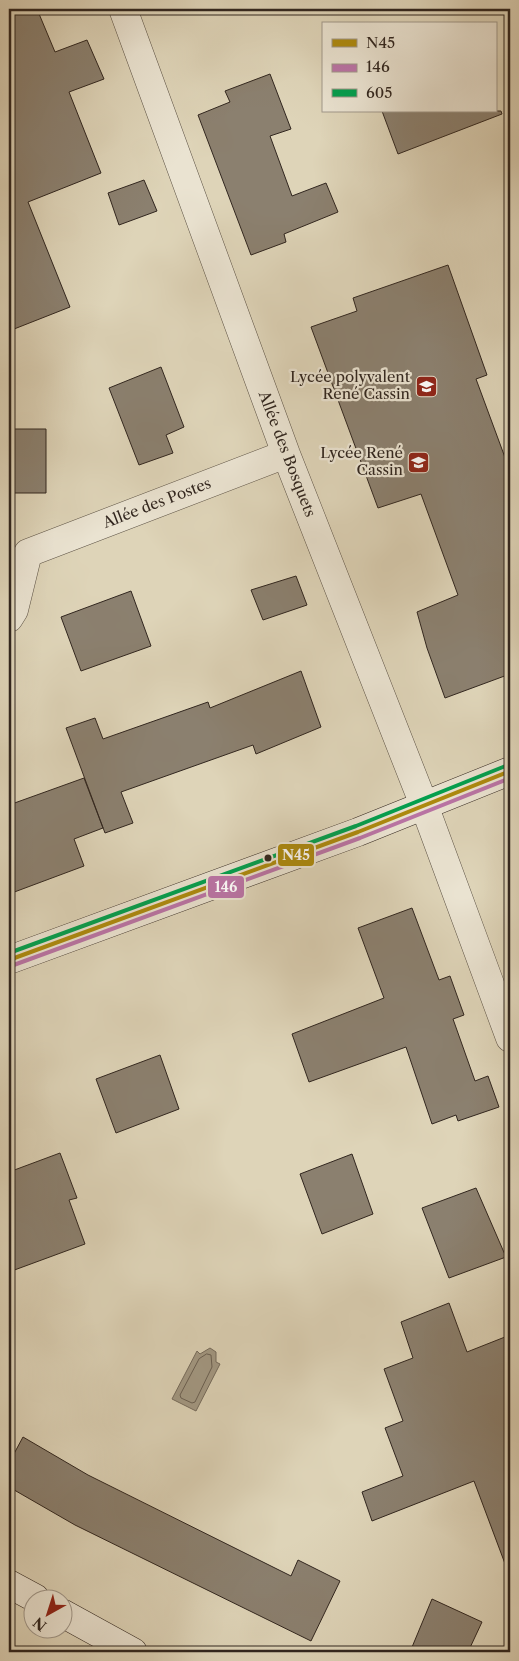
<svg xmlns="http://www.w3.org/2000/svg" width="519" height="1661" viewBox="0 0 519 1661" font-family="'Libre Caslon Text',serif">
	<rect width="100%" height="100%" fill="#ded4b8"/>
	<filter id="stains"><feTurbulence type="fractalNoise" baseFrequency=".004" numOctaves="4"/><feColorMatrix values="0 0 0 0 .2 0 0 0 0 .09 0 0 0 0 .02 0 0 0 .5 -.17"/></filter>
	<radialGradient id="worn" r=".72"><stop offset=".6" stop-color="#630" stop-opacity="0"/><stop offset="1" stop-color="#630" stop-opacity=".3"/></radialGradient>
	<path fill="#a39984" stroke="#756b5c" d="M210 1348 216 1352V1362L220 1364 196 1411 172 1399 197 1351 200 1354Z"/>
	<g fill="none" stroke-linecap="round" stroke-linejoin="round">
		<path stroke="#6a6052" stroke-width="1" d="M207 1354 211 1355 212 1367 195 1402 192 1403 181 1398 180 1395 199 1359Z"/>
	</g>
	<path fill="#8b806f" stroke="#31261f" d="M9 9H37L55 52 87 40 104 79 69 92 101 173 28 202 70 307 9 331Z
		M270 74 291 129 270 136 292 196 326 183 338 212 284 234 286 242 251 255 198 115 230 102 225 91Z
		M382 111H501L502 114 398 154Z
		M144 180 157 211 119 225 108 193Z
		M448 265 487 375 476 379 510 471V674L445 698 427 648 417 612 458 595 421 494 378 508 311 327 357 311 353 298Z
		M161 367 184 427 166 435 173 453 139 465 109 388Z
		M9 429H46V493H9Z
		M296 576 307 605 263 620 251 590Z
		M131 591 151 646 81 671 61 617Z
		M301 671 321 727 256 754 253 745 121 792 133 823 105 833 66 728 95 718 103 739 208 702 210 708Z
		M84 778 103 828 74 839 84 866 9 894V805Z
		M412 908 439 980 450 976 464 1015 453 1019 475 1081 488 1076 499 1107 458 1121 456 1115 432 1124 406 1047 309 1082 292 1034 384 998 358 928Z
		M160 1055 179 1109 116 1133 96 1079Z
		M60 1153 77 1198 69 1200 85 1244 9 1272V1172Z
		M352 1154 373 1214 322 1234 300 1174Z
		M476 1188 506 1257 449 1278 422 1208Z
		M449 1303 467 1352 510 1335V1569H507L474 1481 372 1521 362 1492 403 1476 385 1428 403 1421 384 1369 413 1358 401 1322Z
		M23 1437 88 1475 291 1576 298 1560 340 1581 311 1641 75 1525 9 1487V1463Z
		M432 1599 482 1622 468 1652H410Z"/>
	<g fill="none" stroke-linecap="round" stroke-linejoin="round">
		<defs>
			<path id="street" d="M123 9 286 454 424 805 510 1038
				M28 553 286 454
				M9 618 14 610 28 553"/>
			<path id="secondary" d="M9 960 358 832 510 771
				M9 1584 35 1598
				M62 1613 133 1652"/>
		</defs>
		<use href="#street" stroke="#5c5245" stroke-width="29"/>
		<use href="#secondary" stroke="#31261f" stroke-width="29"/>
		<use href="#street" stroke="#eae3d1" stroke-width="28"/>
		<use href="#secondary" stroke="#eae3d1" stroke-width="28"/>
		<defs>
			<path id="bus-1" d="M9 960 358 832 510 771"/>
			<path id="bus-2" d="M11 966 360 838 510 778"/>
			<path id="bus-3" d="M9 953 356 826 508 765"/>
		</defs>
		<use href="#bus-1" stroke="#eae3d1" stroke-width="8"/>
		<use href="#bus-2" stroke="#eae3d1" stroke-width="8"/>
		<use href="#bus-3" stroke="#eae3d1" stroke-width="8"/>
		<use href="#bus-1" stroke="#ad8a0e" stroke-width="4"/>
		<use href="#bus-2" stroke="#ba74a6" stroke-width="4"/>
		<use href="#bus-3" stroke="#02a04e" stroke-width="4"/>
	</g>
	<defs>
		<symbol id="school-square" viewBox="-11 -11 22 22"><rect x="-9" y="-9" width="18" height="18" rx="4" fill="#8f2418" stroke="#eae3d1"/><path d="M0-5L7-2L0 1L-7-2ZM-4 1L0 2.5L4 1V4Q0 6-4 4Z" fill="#fff"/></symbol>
	</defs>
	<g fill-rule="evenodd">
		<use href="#school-square" x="414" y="374" width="25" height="25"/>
		<use href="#school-square" x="406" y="450" width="25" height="25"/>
	</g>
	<circle fill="#31261f" stroke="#eae3d1" stroke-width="2" cx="268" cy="858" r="4.5"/>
	<g text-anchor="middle" stroke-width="4.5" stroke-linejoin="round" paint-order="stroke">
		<g font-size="15" fill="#31261f" stroke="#eae3d1" text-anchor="end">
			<text x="410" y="382">Lycée polyvalent<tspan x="410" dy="17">René Cassin</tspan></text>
			<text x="403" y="458">Lycée René<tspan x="403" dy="17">Cassin</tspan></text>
		</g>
		<g font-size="15" fill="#31261f" stroke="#eae3d1">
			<text transform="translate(287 454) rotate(69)" y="5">Allée des Bosquets</text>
			<text transform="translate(157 503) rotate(-21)" y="5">Allée des Postes</text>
		</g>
	</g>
	<g stroke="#eae3d1" stroke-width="2">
		<rect x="277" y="843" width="38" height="24" rx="5" fill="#ad8a0e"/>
		<rect x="207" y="875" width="38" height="24" rx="5" fill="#ba74a6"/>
	</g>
	<g font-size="14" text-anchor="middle" font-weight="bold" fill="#fff">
		<text x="296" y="860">N45</text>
		<text x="226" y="892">146</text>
	</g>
	<rect width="519" height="1661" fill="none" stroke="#ded4b8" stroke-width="30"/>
	<rect x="10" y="10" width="499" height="1641" fill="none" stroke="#31261f" stroke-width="2.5"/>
	<rect x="15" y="15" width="489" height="1631" fill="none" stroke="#31261f"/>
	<rect x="322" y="22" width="175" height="90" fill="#eae3d1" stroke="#a0978a"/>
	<rect x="332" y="39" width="25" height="8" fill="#ad8a0e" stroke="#a0978a"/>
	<text x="366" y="48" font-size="15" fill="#31261f">N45</text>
	<rect x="332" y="64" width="25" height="8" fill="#ba74a6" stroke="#a0978a"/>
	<text x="366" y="72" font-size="15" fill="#31261f">146</text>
	<rect x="332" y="89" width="25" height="8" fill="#02a04e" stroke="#a0978a"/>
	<text x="366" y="98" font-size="15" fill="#31261f">605</text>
	<g transform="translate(48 1614) rotate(219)"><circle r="24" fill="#eae3d1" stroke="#a0978a"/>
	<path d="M0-4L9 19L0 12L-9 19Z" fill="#8f2418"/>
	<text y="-8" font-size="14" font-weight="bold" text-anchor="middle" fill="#31261f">N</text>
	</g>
	<rect width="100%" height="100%" filter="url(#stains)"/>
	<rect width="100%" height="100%" fill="url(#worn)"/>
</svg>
